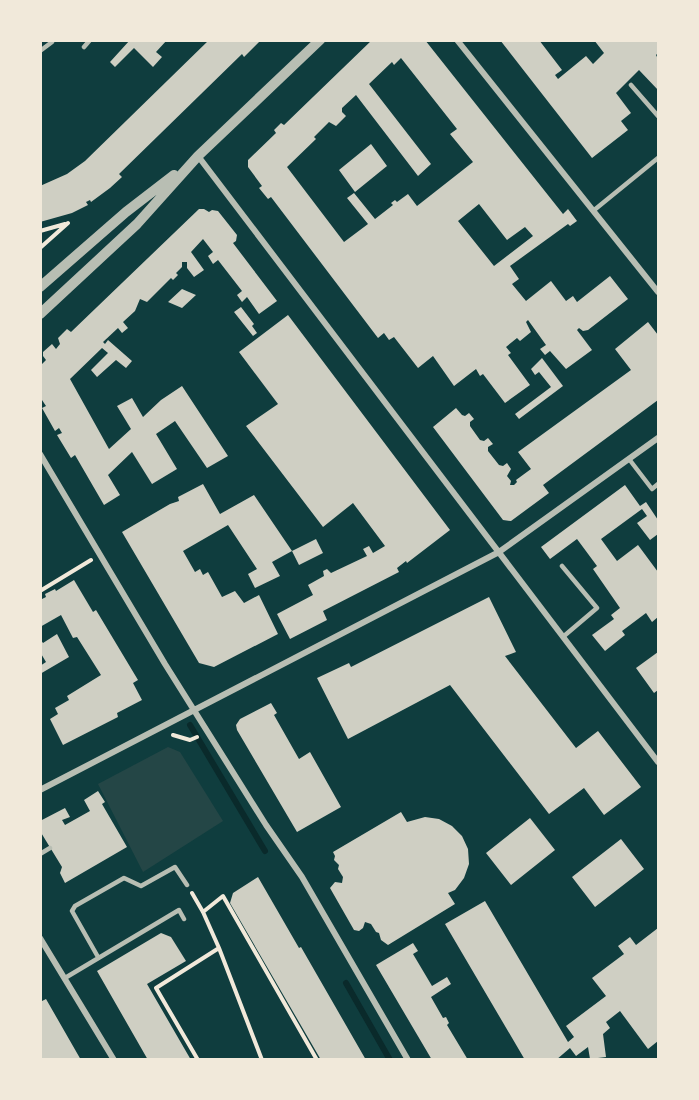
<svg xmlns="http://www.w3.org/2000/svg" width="699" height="1100" viewBox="0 0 699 1100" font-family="'Sofia Sans Condensed',sans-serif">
	<rect width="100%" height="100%" fill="#0f3d3e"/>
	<path fill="#244646" d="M168 747 180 752 223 821 143 872 98 784Z"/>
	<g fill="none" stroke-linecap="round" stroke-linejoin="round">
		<path stroke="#0a2a2b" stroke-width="6" d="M190 725 265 851
			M346 983 390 1060"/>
	</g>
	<path fill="#cfcfc3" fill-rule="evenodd" d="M130 40H167L156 52 162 57 153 67 134 48 115 67 110 62Z
		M209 40H261L244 57 242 54 119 174 122 177 110 188 91 202 90 200 86 202 88 205 72 213 40 222V186L67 174 85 161Z
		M372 40H425L563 214 568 209 577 221 570 226 568 224 510 266 519 279 512 284 526 301 551 281 566 301 573 296 577 302 610 276 628 299 588 330 583 331 579 328 577 330 592 350 566 369 550 351 545 355 540 349 546 345 528 320 526 322 531 332 520 341 517 338 506 347 511 353 508 355 530 385 505 403 483 374 480 376 476 369 454 386 433 356 418 368 394 337 389 340 384 333 378 338 271 197 268 199 259 188 262 186 248 167V160L276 133 274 130 281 123 284 125ZM401 58 457 129 450 134 473 162 417 206 408 194 397 202 395 200 391 203 393 205 375 219 354 193 347 198 368 224 344 242 287 167 316 139 314 137 329 122 336 126 346 116 342 112V108L356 95 418 176 431 164 369 84 392 62 394 65ZM479 204 507 240 525 227 533 236 494 266 458 221Z
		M500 40H539L562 70 555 75 558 79 586 56 593 64 604 53 594 40H658V53L656 55 658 59V90L639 70 616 93 631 113 621 121 628 130 592 158Z
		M371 144 387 166 355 192 339 170Z
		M199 209H204L209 212 212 210 218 211 237 235 236 241 233 243 277 301 259 314 247 297 242 302 237 295 242 291 218 260 213 264 208 256 213 252 203 239 191 252 204 270 194 277 187 268V262H182V267L176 273 178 275 173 280 171 278 147 302 140 299 135 311 123 322 128 328 122 333 118 328 103 342 105 344 108 340 132 361 126 368 116 360 97 377 91 370 108 353 102 348 70 379 109 449 131 429 117 406 132 398 143 417 161 400 182 386 228 456 207 468 175 421 156 434 177 469 152 484 132 452 108 475 120 495 104 505 75 455 71 458 57 435 62 433 59 428 55 431 42 408 46 406 40 397V366L46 360 43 356V352L52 344 56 349 60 344 58 338 67 329 71 332Z
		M182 289 196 295 182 308 168 302Z
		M241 307 254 324 252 326 257 333 253 336 234 312Z
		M288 315 450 530 407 563 406 561 397 568 399 572 323 611 327 620 290 639 277 614 313 595 308 585 324 576 323 571 327 569 331 573 367 556 363 549 369 546 373 553 385 546 353 503 323 527 246 426 278 404 239 352Z
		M648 322 658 335V400L543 485 549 493 511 521 503 520 433 427 456 408 462 415 465 416 469 413 474 419 470 422V426L480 440 484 441 488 438 493 444 488 447V451L499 465 503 466 507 463 511 469 507 476 511 481 510 485H514L517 482 516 480 531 469 518 452 631 370 615 349Z
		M542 358 563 386 519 419 515 414 551 387 539 372 535 375 531 369Z
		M203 484 220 514 254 495 292 551 272 562 280 576 255 588 248 574 257 569 228 525 183 551 195 572 200 569 203 575 208 572 222 597 235 591 244 603 259 595 278 634 214 667 199 663 122 532 170 504 179 501 178 497Z
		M625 485 640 506 646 502 658 520V534L650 540 637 523 647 516 642 509 601 539 617 561 638 545 658 572V617L652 622 646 613 622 631 625 635 605 651 592 635 614 619 611 615 620 608 593 569 597 566 577 539 550 559 541 547Z
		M316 539 323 553 299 565 292 551Z
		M74 580 93 612 96 610 138 680 133 683 142 700 117 713 118 717 63 745 50 719 58 714 55 708 69 700 67 696 101 675 77 637 73 638 61 615 40 627V600L46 597 45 594 55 589 56 591Z
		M489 597 516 652 505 656 576 748 598 731 641 787 604 815 584 788 549 814 450 685 348 739 317 678 349 663 351 667Z
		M57 634 69 657 40 674V666L46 662 40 652V639L43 643Z
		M658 652V690L654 693 636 668Z
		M271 703 277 713 274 715 299 759 310 752 341 807 297 832 237 730 236 725 240 719Z
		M98 791 105 802 102 804 127 847 65 883 60 873 62 867 40 831V821L65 808 70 817 62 820 65 825 90 811 84 800Z
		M401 812 407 822 425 817 439 819 452 826 462 836 468 849 469 864 464 878 455 890 448 893 455 904 388 945 381 940 379 933 376 932 371 924 365 922 363 928 359 931 354 930 330 888 335 882 342 883 343 877 338 869 339 865 334 860 335 856 333 852Z
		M530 818 555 850 511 885 486 853Z
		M621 839 644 869 595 907 572 877Z
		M258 877 299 948 301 947 366 1060H321L230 903 233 893Z
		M485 901 568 1042 574 1037 566 1026 606 996 592 978 624 954 618 946 630 937 636 945 658 928V1041L648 1049 620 1011 606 1022 610 1028 603 1034 606 1057 590 1059 588 1047 576 1056 570 1048 556 1060H525L445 924Z
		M161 933 171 937 186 961 147 984 191 1060H148L97 971Z
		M413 943 418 951 413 954 432 986 447 977 451 984 431 997 443 1018 446 1017 449 1023 447 1025 468 1060H432L376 965Z
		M46 999 81 1060H40V1002Z"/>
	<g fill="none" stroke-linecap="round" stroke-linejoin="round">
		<path stroke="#f1e9da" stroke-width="4" d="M40 231 65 224
			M40 248 68 223
			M40 591 91 560
			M173 735 190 740 197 737
			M192 893 203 912 219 948 156 988 198 1060
			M203 912 223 896 317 1060
			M219 948 262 1060"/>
		<path stroke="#b8beb3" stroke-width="4.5" d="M84 47 90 40
			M40 51 52 42
			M631 85 658 116
			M593 211 658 158
			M629 459 652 489 658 484
			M562 566 597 608 564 636
			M40 854 50 848
			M98 957 72 911 75 906 124 878 141 886 175 867 187 885
			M65 978 179 910 184 919"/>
		<path stroke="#b8beb3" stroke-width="6" d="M457 40 658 292
			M198 156 658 762
			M40 454 165 664 266 825 302 877 408 1060
			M40 790 499 552 658 438
			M40 938 114 1060"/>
		<path stroke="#b8beb3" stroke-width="10" d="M40 287 126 212 174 175
			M40 314 137 224 198 156 320 40"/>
	</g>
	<rect width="699" height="1100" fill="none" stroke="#f1e9da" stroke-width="84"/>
</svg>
